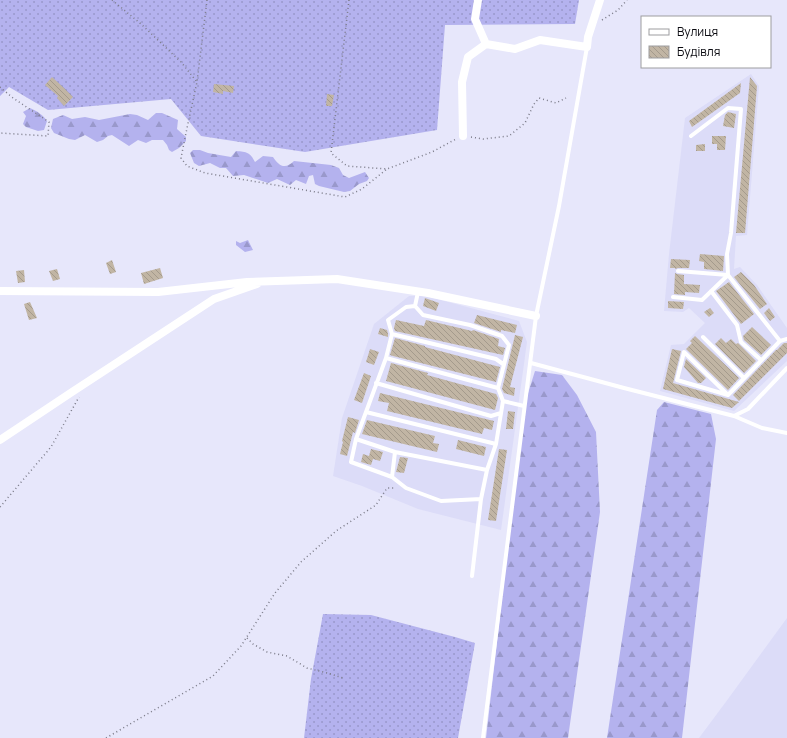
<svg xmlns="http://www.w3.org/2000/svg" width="787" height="738" viewBox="0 0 787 738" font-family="Manrope,sans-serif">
	<defs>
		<pattern id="forest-firs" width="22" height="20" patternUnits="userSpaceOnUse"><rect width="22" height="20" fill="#b4b2ee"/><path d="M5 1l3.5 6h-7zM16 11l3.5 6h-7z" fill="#9998cb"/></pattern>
		<pattern id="garden-dots" width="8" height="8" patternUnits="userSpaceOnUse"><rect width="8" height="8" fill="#b4b2ee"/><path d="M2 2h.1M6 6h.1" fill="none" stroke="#9998cb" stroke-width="1.8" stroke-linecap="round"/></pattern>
		<pattern id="building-back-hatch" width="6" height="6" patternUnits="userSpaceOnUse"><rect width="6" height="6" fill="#c1b5a4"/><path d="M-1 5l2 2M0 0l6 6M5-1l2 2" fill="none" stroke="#a49a8c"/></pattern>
	</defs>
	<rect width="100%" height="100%" fill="#e7e7fb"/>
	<path fill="#dcdcf8" d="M751 74 759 86 747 235 736 236 734 269 740 267 757 285 787 328V361L734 411 660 391 671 345 684 344 705 323 689 308 683 312 664 311 669 254 685 118Z
		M409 296H426L519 321 527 342 501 530 418 509 362 486 333 476 342 418 374 324Z
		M787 618V738H699L728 699Z"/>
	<path fill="url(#forest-firs)" d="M30 108C37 111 43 115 47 121L44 130 38 131 26 127 23 124 26 116 23 112Z
		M156 113H162L178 120 177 129 186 137V141L179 148 172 152 169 150 167 145 163 140H152L146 143 138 140 129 146 112 135 108 136 103 140 97 142 85 135 75 140 69 139 54 133 51 128 53 119 63 115 72 119 85 117 99 120 130 114 137 115 148 120Z
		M193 150H200L208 153 231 157 236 151C247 152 250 152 255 162L263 156 273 157C279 166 285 170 294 161L331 165 339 168 343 175 349 178 365 172 369 178 367 181 359 184 350 191 344 192 319 186 315 184 313 175 309 176 306 184 296 180 290 185 277 179 268 183 244 175 233 176 226 168H220L210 163 199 166 194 163 190 153Z
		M248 240 253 250 245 252 236 245V241L240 243Z
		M535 371 562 375 577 395 596 432 600 512 568 738H486L524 406Z
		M664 402 711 414 716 439 682 738H607L657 410Z"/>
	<path fill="url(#garden-dots)" d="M0 0H579L575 24 445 25 437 130 305 152 201 136 171 99 48 110 9 87 0 96Z
		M323 614 371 615 455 637 475 643 458 738H304L311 679Z"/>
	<path fill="url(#building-back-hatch)" d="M52 77 64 88 73 97 64 106 57 98 58 96 45 85Z
		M750 77 757 86 745 233H736Z
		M741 83 740 93 692 127 689 121Z
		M214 84 234 86 233 93 223 91V94L213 92Z
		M327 94 334 95 332 106H326Z
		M728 112 736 114 734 128 723 126 725 115Z
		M712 136H726L725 150H717V144H712Z
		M705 144V151H696V145Z
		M700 254 724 256 723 271 704 269V262L699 261Z
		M671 259 690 260 689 268H678L675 269V268H670Z
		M112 260 116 272 110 274 106 263Z
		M160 268 163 278 144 284 141 273Z
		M57 269 60 279 53 281 49 271Z
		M24 270 25 282 18 283 16 271Z
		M741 272 754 285 767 304 760 309 734 277Z
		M675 273 677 274 684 275V284L700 285 699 293 685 292V295L674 294Z
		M729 282 754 314 741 324 716 291Z
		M425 298 439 303 436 311 423 306Z
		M668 301 684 302 683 309 668 308Z
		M30 302 37 318 29 320 24 304Z
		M710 308 714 313 709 317 704 312Z
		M769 308 775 317 770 321 764 313Z
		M477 315 517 325 515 333 501 330V332L474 323Z
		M396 320 424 326 426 320 472 331 473 330 499 339 498 346 505 348 503 355 395 331 394 328Z
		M752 327 771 345 761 355 744 340 743 336Z
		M380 328 387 330 388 334V337L378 334Z
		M515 335 523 337 510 387 515 388 514 396 504 393 502 389Z
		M695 336 739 378 728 390 686 349 692 343 690 341Z
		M395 338 425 346V347L500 367 496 382 393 356 390 355Z
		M721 338 726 343 731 339 736 344 738 343 756 361 744 373 715 344Z
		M784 343H787V353L739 401 733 395 776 350H777Z
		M370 349 379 352 374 365 366 362Z
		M672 349 681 351 673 383 739 402 732 408 663 389Z
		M686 359 706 378 701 383H698L684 367Z
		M391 363 428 373 427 375 496 394 498 398 495 410 386 381Z
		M364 373 371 376 362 403 354 400Z
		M380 393 494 421 492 430 484 428 482 434 387 411 389 403 378 401Z
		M508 411 515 412 513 429H506Z
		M348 417 359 420 355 433 353 432 347 456 340 454 343 442 342 441Z
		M367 420 435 436 433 443 439 444 437 452 362 434Z
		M458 440 486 447 484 456 456 449Z
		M371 449 383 452 380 461 373 459 371 465 361 462 363 454 369 456Z
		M499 449 507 450 496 521 488 520Z
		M400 457 408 458 404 473 396 472Z"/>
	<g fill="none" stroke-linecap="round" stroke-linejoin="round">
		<path stroke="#7b7b88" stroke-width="1.5" stroke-dasharray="1 3" stroke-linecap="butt" d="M112 0 141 24 181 62 197 82
			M207 0 197 82 187 128 181 158 187 166 205 173 345 197 362 189 387 169
			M349 0 331 153 347 166 387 169 432 152 456 139
			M602 20 618 10 627 0
			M0 87 13 98 49 122 48 136 0 133
			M471 137 483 139 509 136 525 123 534 104 539 98 556 103 566 98
			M0 507 51 447 79 397
			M247 638 253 644 267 652 287 656 307 668 331 674 343 678
			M106 738 213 676 241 646 275 593 301 562 336 531 376 505 387 488H396"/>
		<path stroke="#fff" stroke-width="4" d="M691 136 728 108 741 109 731 233 727 254 728 275 780 341 787 339
			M678 271 728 275
			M711 291 737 325 741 342 761 360
			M418 292 415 306 423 315 470 325 502 336 509 345 498 388 503 401 496 444 487 470 481 499 472 576
			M673 297 702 300 728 275
			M392 334 496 359 503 364
			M703 337 744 378
			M386 358 498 388
			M531 363 624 388 734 416 748 409 787 368
			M376 383 491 416 501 413
			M728 395 684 352 677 380 728 395 780 341
			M503 401 524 406
			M366 412 496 444
			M734 416 762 428 787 433
			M356 439 395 452 487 470
			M395 452 392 477 406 488 441 501 481 499
			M392 477 351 462 356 439 386 358 392 334 388 320 406 307 415 306
			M483 738 536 316 559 206 587 47"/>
		<path stroke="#fff" stroke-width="8" d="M478 0 475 19 486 44
			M463 136 462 82 468 57 486 44 515 49 540 40 587 47 588 37 600 0
			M0 291 158 292 247 282 337 279 428 293 536 316
			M0 440 72 392 214 299 257 284"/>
	</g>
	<rect x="641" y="16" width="130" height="52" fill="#ffffff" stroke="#9d9da0"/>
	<rect x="649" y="29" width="20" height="6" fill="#ffffff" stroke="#9d9da0"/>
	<text x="677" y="36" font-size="12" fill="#0b0b11">Вулиця</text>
	<rect x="649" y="46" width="20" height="12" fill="url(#building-back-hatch)" stroke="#9d9da0"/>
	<text x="677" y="56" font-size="12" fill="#0b0b11">Будівля</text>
</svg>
